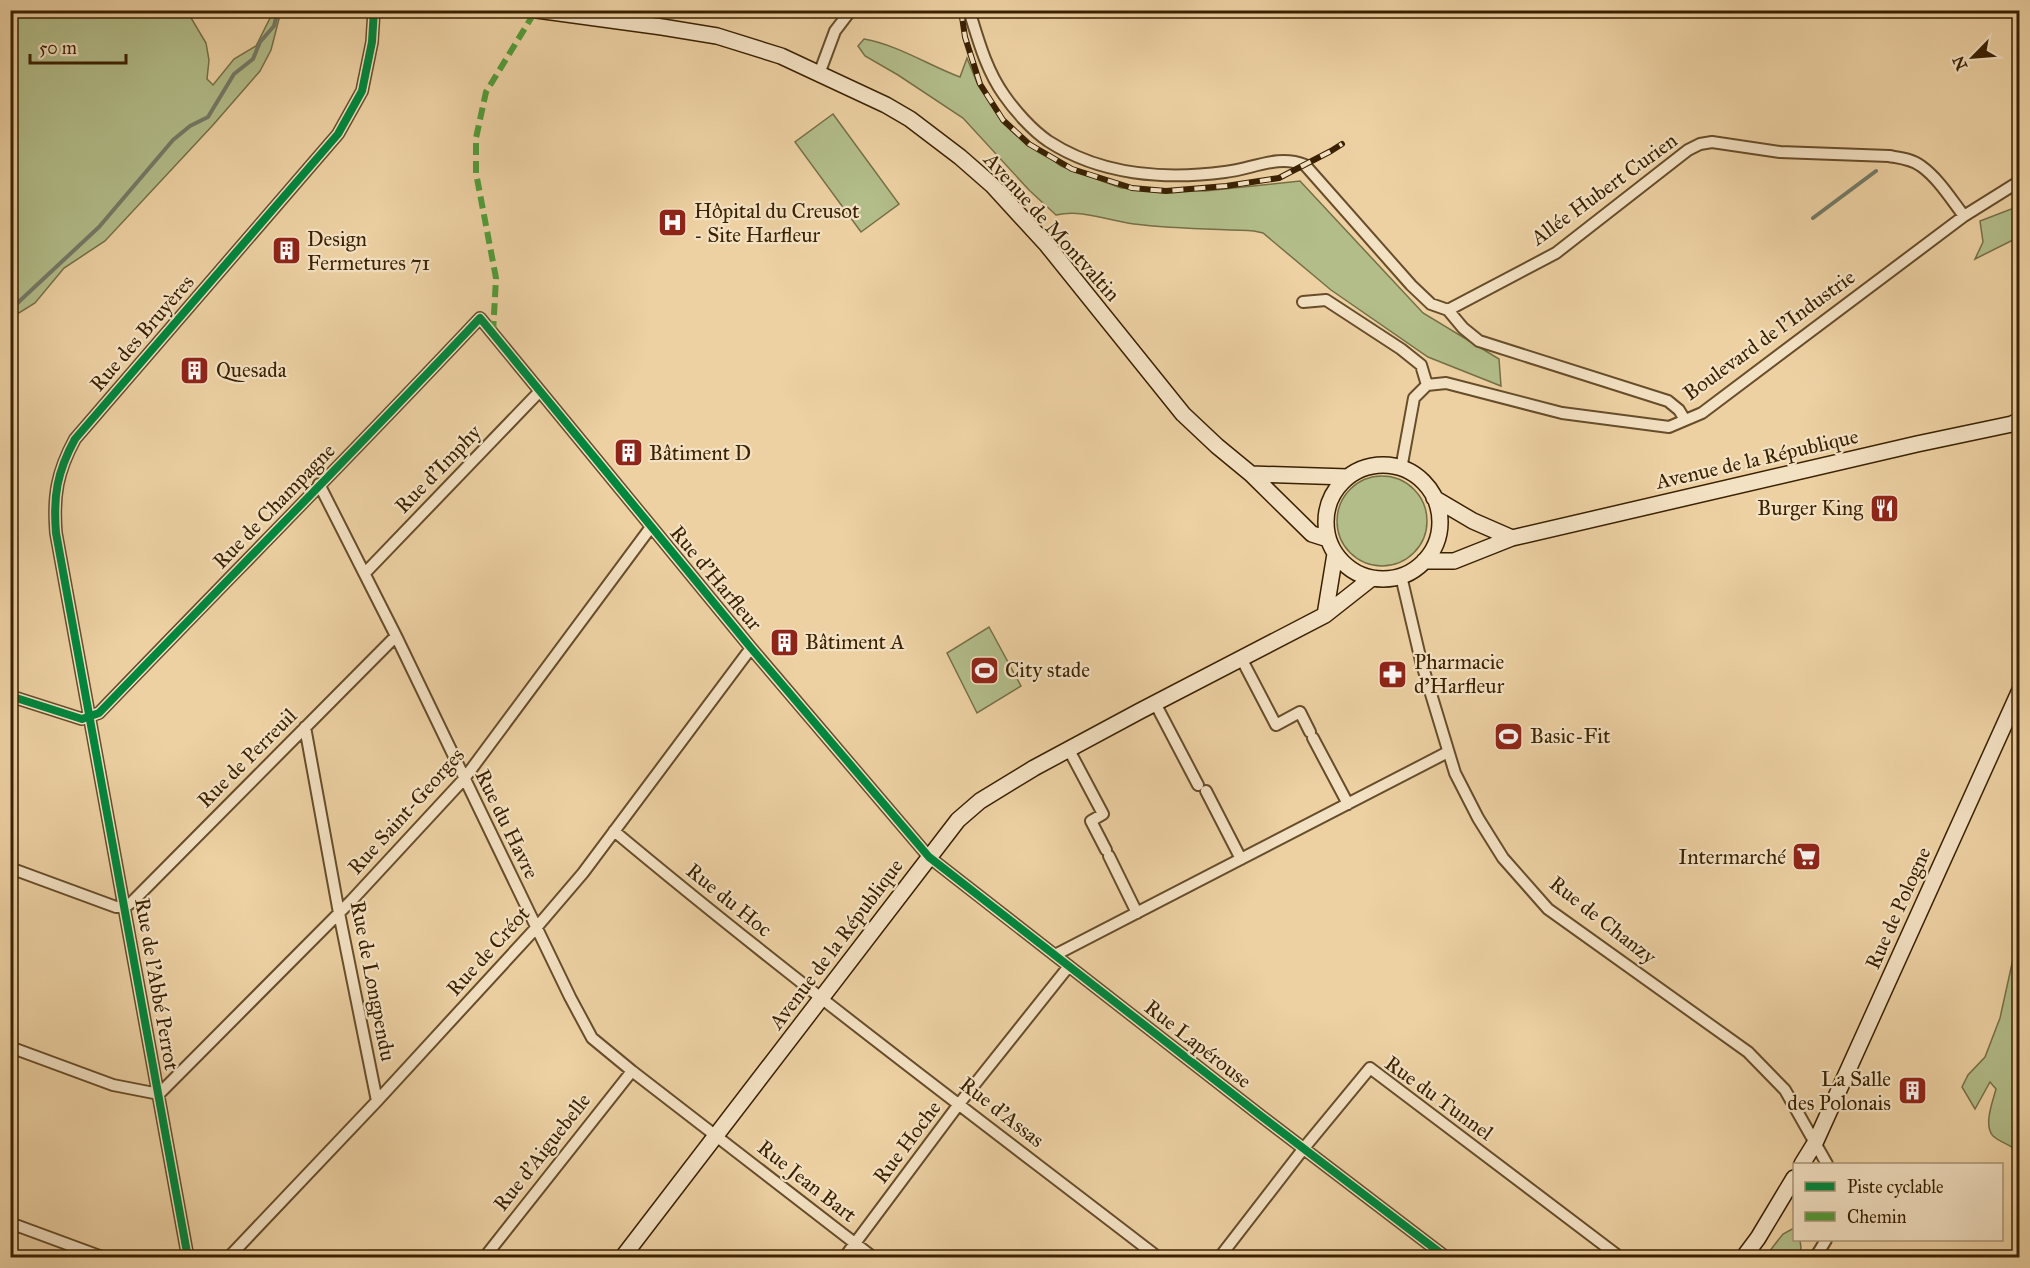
<svg xmlns="http://www.w3.org/2000/svg" width="2030" height="1268" viewBox="0 0 2030 1268" font-family="'IM FELL Great Primer',serif">
	<rect width="100%" height="100%" fill="#edd1a3"/>
	<filter id="stains"><feTurbulence type="fractalNoise" baseFrequency=".00333" numOctaves="4"/><feColorMatrix values="0 0 0 0 .2 0 0 0 0 .09 0 0 0 0 .02 0 0 0 .5 -.17"/></filter>
	<radialGradient id="worn" r=".72"><stop offset=".6" stop-color="#630" stop-opacity="0"/><stop offset="1" stop-color="#630" stop-opacity=".3"/></radialGradient>
	<path fill="#b2bd8a" stroke="#766f46" stroke-width="1.5" d="M10 11H187L206 43 209 60 207 79 213 85 234 59 256 46 270 18 264 11H281L271 50 260 71 213 125 105 241 64 268 35 303 11 318Z
		M864 39C898 45 928 65 960 77L967 58 977 83 1002 122 1061 166 1121 188 1205 191 1300 181 1423 313 1499 359 1501 386 1428 357 1331 290 1263 233 1254 231C1214 229 1174 229 1134 224 1107 221 1084 209 1056 215L1029 190 963 118 898 75 865 56 858 46Z
		M833 114 899 204 861 232 795 142Z
		M2019 206V237L1975 259 1983 242 1980 221Z
		M1337 521a45 45 0 1 1 90 0a45 45 0 1 1-90 0Z
		M989 627 1021 686 977 713 947 653Z
		M2019 893V1156C2011 1142 2003 1145 1993 1136 1983 1125 1993 1101 1996 1089L1990 1082 1975 1109 1962 1087 1968 1075 1985 1057 2000 1018 2019 932 2017 919Z
		M1794 1228V1240H1800L1801 1248 1798 1257H1765L1783 1234Z"/>
	<g fill="none" stroke-linecap="round" stroke-linejoin="round">
		<path stroke="#747a68" stroke-width="4" d="M1813 218 1876 171
			M10 310 99 227 173 140 190 126 208 117 234 74 253 59 260 42 274 26 278 10"/>
		<defs>
			<path id="street" d="M969 10C978 39 986 70 1004 95 1015 111 1032 130 1048 141 1100 175 1165 180 1225 172 1253 169 1277 154 1305 165L1411 285 1431 304 1448 310 1556 253 1688 150 1700 144 1712 142 1780 152 1889 156C1900 158 1912 159 1921 166 1938 178 1951 199 1964 216
				M819 74 835 31 851 10
				M1303 302 1326 300 1401 349 1421 365 1427 385
				M1448 310 1463 328 1479 341 1668 401 1679 410 1685 420
				M1401 469 1414 398 1427 385 1446 383 1562 413 1669 427 1702 413 1964 216 2020 181
				M319 484 396 636 570 997 592 1038 632 1071 874 1258
				M365 573 540 391
				M1401 576 1421 661 1455 773 1478 818 1503 858 1548 909 1748 1052 1785 1090 1827 1164
				M1241 658 1276 725 1300 712 1310 732
				M10 696 82 719 99 713C226 581 355 451 480 318L751 648 929 857 1261 1116 1447 1258
				M1155 703 1198 785
				M305 727 339 913 377 1101
				M1313 738 1348 804
				M1069 750 1103 814 1091 821 1106 850
				M1206 791 1241 859
				M614 831C791 979 976 1117 1159 1258
				M1109 856 1137 913
				M10 868 116 907H125L132 902 396 636
				M1055 955 1448 752
				M10 1047 113 1085 159 1094
				M159 1094 352 900 464 779 651 527
				M10 1223 105 1258
				M188 1258 56 533C53 496 57 472 75 439L338 134 362 91 372 42 374 10
				M228 1258 377 1101 536 928 583 873 751 648
				M484 1258 632 1071
				M844 1258 959 1104 1069 966
				M1219 1258 1304 1148 1370 1068 1621 1258
				M1815 1258 1826 1240"/>
			<path id="secondary" d="M537 10 662 27 717 36 781 56 886 105 910 119 960 157 992 185 1047 245 1183 414 1217 446 1251 474 1312 534 1328 539
				M1326 522a57 57 0 1 1 114 0a57 57 0 1 1-114 0Z
				M1251 474 1348 477
				M1434 498 1473 521 1512 538
				M1424 561H1454L1512 538 1917 444 2012 424 2020 420
				M1325 615 1335 554
				M1802 1164 1815 1143 2020 690
				M622 1258 958 820 980 801 1034 768 1140 711 1325 615 1372 578
				M1743 1258 1758 1238 1794 1178"/>
		</defs>
		<use href="#street" stroke="#674d2a" stroke-width="14"/>
		<use href="#secondary" stroke="#3a2101" stroke-width="18"/>
		<use href="#street" stroke="#f3e1c3" stroke-width="10"/>
		<use href="#secondary" stroke="#f3e1c3" stroke-width="15"/>
		<defs>
			<path id="rail" d="M961 10 965 37 980 84 1003 120 1029 144 1072 169 1132 188 1166 191 1226 186 1279 178 1331 151 1342 144"/>
		</defs>
		<use href="#rail" stroke="#3a2101" stroke-width="6"/>
		<use href="#rail" stroke="#f3e1c3" stroke-width="4" stroke-dasharray="11" stroke-linecap="butt"/>
		<path stroke="#529b39" stroke-width="6" stroke-dasharray="12 6" stroke-linecap="butt" d="M493 333 496 278 476 173V138L486 92 536 10"/>
		<defs>
			<path id="cycleway" d="M10 696 82 719 99 713C226 581 355 451 480 318L751 648 929 857 1261 1116 1447 1258
				M188 1258 56 533C53 496 57 472 75 439L338 134 362 91 372 42 374 10"/>
		</defs>
		<use href="#cycleway" stroke="#f3e1c3" stroke-width="11"/>
		<use href="#cycleway" stroke="#00873e" stroke-width="8"/>
	</g>
	<defs>
		<symbol id="hospital-square" viewBox="-11 -11 22 22"><rect x="-9" y="-9" width="18" height="18" rx="4" fill="#8f2418" stroke="#f3e1c3"/><path d="M-5-5h3v3.5h4V-5h3V5h-3V1.5h-4V5h-3Z" fill="#fff"/></symbol>
		<symbol id="building-square" viewBox="-11 -11 22 22"><rect x="-9" y="-9" width="18" height="18" rx="4" fill="#8f2418" stroke="#f3e1c3"/><path d="M-4-6H4V6H1V3H-1V6H-4ZM-2.5-4.3h1.7v1.8h-1.7ZM.8-4.3h1.7v1.8H.8ZM-2.5-1h1.7V.8h-1.7ZM.8-1h1.7V.8H.8Z" fill="#fff"/></symbol>
		<symbol id="restaurant-square" viewBox="-11 -11 22 22"><rect x="-9" y="-9" width="18" height="18" rx="4" fill="#8f2418" stroke="#f3e1c3"/><path d="M-5-6h1v4h1v-4h1v4h1v-4h1v5L-1.5 .5V6h-2V.5L-5-1ZM5-6V6H3V1.5H1.5Q1.5-4 5-6Z" fill="#fff"/></symbol>
		<symbol id="stadium-square" viewBox="-11 -11 22 22"><rect x="-9" y="-9" width="18" height="18" rx="4" fill="#8f2418" stroke="#f3e1c3"/><path d="M0-5a6.5 5 0 1 0 0 10a6.5 5 0 1 0 0-10ZM-3.5-1.8h7v3.6h-7Z" fill="#fff"/></symbol>
		<symbol id="pharmacy-square" viewBox="-11 -11 22 22"><rect x="-9" y="-9" width="18" height="18" rx="4" fill="#8f2418" stroke="#f3e1c3"/><path d="M-2-6h4v4h4v4h-4v4h-4v-4h-4v-4h4Z" fill="#fff"/></symbol>
		<symbol id="supermarket-square" viewBox="-11 -11 22 22"><rect x="-9" y="-9" width="18" height="18" rx="4" fill="#8f2418" stroke="#f3e1c3"/><path d="M-6-5.5h2.5l.6 2H6L4.5 2H-2.5L-4.4-4H-6ZM-1.5 3.2a1.3 1.3 0 1 0 .1 0ZM3 3.2a1.3 1.3 0 1 0 .1 0Z" fill="#fff"/></symbol>
	</defs>
	<g fill-rule="evenodd">
		<use href="#hospital-square" x="656" y="206" width="33" height="33"/>
		<use href="#building-square" x="270" y="234" width="33" height="33"/>
		<use href="#building-square" x="178" y="354" width="33" height="33"/>
		<use href="#building-square" x="612" y="436" width="33" height="33"/>
		<use href="#restaurant-square" x="1868" y="492" width="33" height="33"/>
		<use href="#building-square" x="768" y="626" width="33" height="33"/>
		<use href="#stadium-square" x="968" y="654" width="33" height="33"/>
		<use href="#pharmacy-square" x="1376" y="658" width="33" height="33"/>
		<use href="#stadium-square" x="1492" y="720" width="33" height="33"/>
		<use href="#supermarket-square" x="1790" y="840" width="33" height="33"/>
		<use href="#building-square" x="1896" y="1074" width="33" height="33"/>
	</g>
	<g text-anchor="middle" stroke-width="4.5" stroke-linejoin="round" paint-order="stroke">
		<g font-size="21" fill="#3a2101" stroke="#f3e1c3">
			<text transform="translate(1604 189) rotate(-36)" y="7">Allée Hubert Curien</text>
			<text transform="translate(1052 227) rotate(48)" y="7">Avenue de Montvaltin</text>
			<text transform="translate(142 333) rotate(-49)" y="7">Rue des Bruyères</text>
			<text transform="translate(1769 335) rotate(-36)" y="7">Boulevard de l'Industrie</text>
			<text transform="translate(1757 459) rotate(-13)" y="7">Avenue de la République</text>
			<text transform="translate(438 469) rotate(-46)" y="7">Rue d'Imphy</text>
			<text transform="translate(274 506) rotate(-46)" y="7">Rue de Champagne</text>
			<text transform="translate(716 578) rotate(50)" y="7">Rue d'Harfleur</text>
			<text transform="translate(247 758) rotate(-45)" y="7">Rue de Perreuil</text>
			<text transform="translate(406 811) rotate(-48)" y="7">Rue Saint-Georges</text>
			<text transform="translate(507 824) rotate(64)" y="7">Rue du Havre</text>
			<text transform="translate(729 900) rotate(39)" y="7">Rue du Hoc</text>
			<text transform="translate(1898 908) rotate(-66)" y="7">Rue de Pologne</text>
			<text transform="translate(1603 920) rotate(38)" y="7">Rue de Chanzy</text>
			<text transform="translate(836 944) rotate(-53)" y="7">Avenue de la République</text>
			<text transform="translate(488 951) rotate(-48)" y="7">Rue de Créot</text>
			<text transform="translate(373 981) rotate(79)" y="7">Rue de Longpendu</text>
			<text transform="translate(157 984) rotate(80)" y="7">Rue de l'Abbé Perrot</text>
			<text transform="translate(1198 1044) rotate(38)" y="7">Rue Lapérouse</text>
			<text transform="translate(1439 1098) rotate(36)" y="7">Rue du Tunnel</text>
			<text transform="translate(1002 1112) rotate(38)" y="7">Rue d'Assas</text>
			<text transform="translate(907 1142) rotate(-53)" y="7">Rue Hoche</text>
			<text transform="translate(542 1152) rotate(-52)" y="7">Rue d'Aiguebelle</text>
			<text transform="translate(807 1181) rotate(38)" y="7">Rue Jean Bart</text>
		</g>
		<g font-size="21" fill="#3a2101" stroke="#f3e1c3" text-anchor="start">
			<text x="694" y="218">Hôpital du Creusot<tspan x="694" dy="24">- Site Harfleur</tspan></text>
			<text x="307" y="246">Design<tspan x="307" dy="24">Fermetures 71</tspan></text>
			<text x="216" y="377">Quesada</text>
			<text x="649" y="460">Bâtiment D</text>
			<text x="1863" y="515" text-anchor="end">Burger King</text>
			<text x="805" y="649">Bâtiment A</text>
			<text x="1414" y="669">Pharmacie<tspan x="1414" dy="24">d'Harfleur</tspan></text>
			<text x="1005" y="677">City stade</text>
			<text x="1530" y="743">Basic-Fit</text>
			<text x="1786" y="864" text-anchor="end">Intermarché</text>
			<text x="1891" y="1086" text-anchor="end">La Salle<tspan x="1891" dy="24">des Polonais</tspan></text>
		</g>
	</g>
	<rect width="2030" height="1268" fill="none" stroke="#edd1a3" stroke-width="36"/>
	<rect x="12" y="12" width="2006" height="1244" fill="none" stroke="#3a2101" stroke-width="3"/>
	<rect x="18" y="18" width="1994" height="1232" fill="none" stroke="#3a2101" stroke-width="1.5"/>
	<rect x="1793" y="1163" width="210" height="78" fill="#f3e1c3" stroke="#a99475" stroke-width="1.5"/>
	<rect x="1805" y="1182" width="30" height="9" fill="#00873e" stroke="#a99475" stroke-width="1.5"/>
	<text x="1847" y="1193" font-size="18" fill="#3a2101">Piste cyclable</text>
	<rect x="1805" y="1212" width="30" height="9" fill="#529b39" stroke="#a99475" stroke-width="1.5"/>
	<text x="1847" y="1223" font-size="18" fill="#3a2101">Chemin</text>
	<g transform="translate(1973 57) rotate(245)" stroke="#f3e1c3" stroke-width="4.5" paint-order="stroke">
	<path d="M0-4.5L10 22L0 15L-10 22Z" fill="#3a2101"/>
	<text y="-9" font-size="16" font-weight="bold" text-anchor="middle" fill="#3a2101">N</text>
	</g>
	<path d="M30 54v9h96v-9" fill="none" stroke="#3a2101" stroke-width="3"/>
	<text x="39" y="54" font-size="18" fill="#3a2101" stroke="#f3e1c3" stroke-width="4.5" paint-order="stroke">50 m</text>
	<rect width="100%" height="100%" filter="url(#stains)"/>
	<rect width="100%" height="100%" fill="url(#worn)"/>
</svg>
